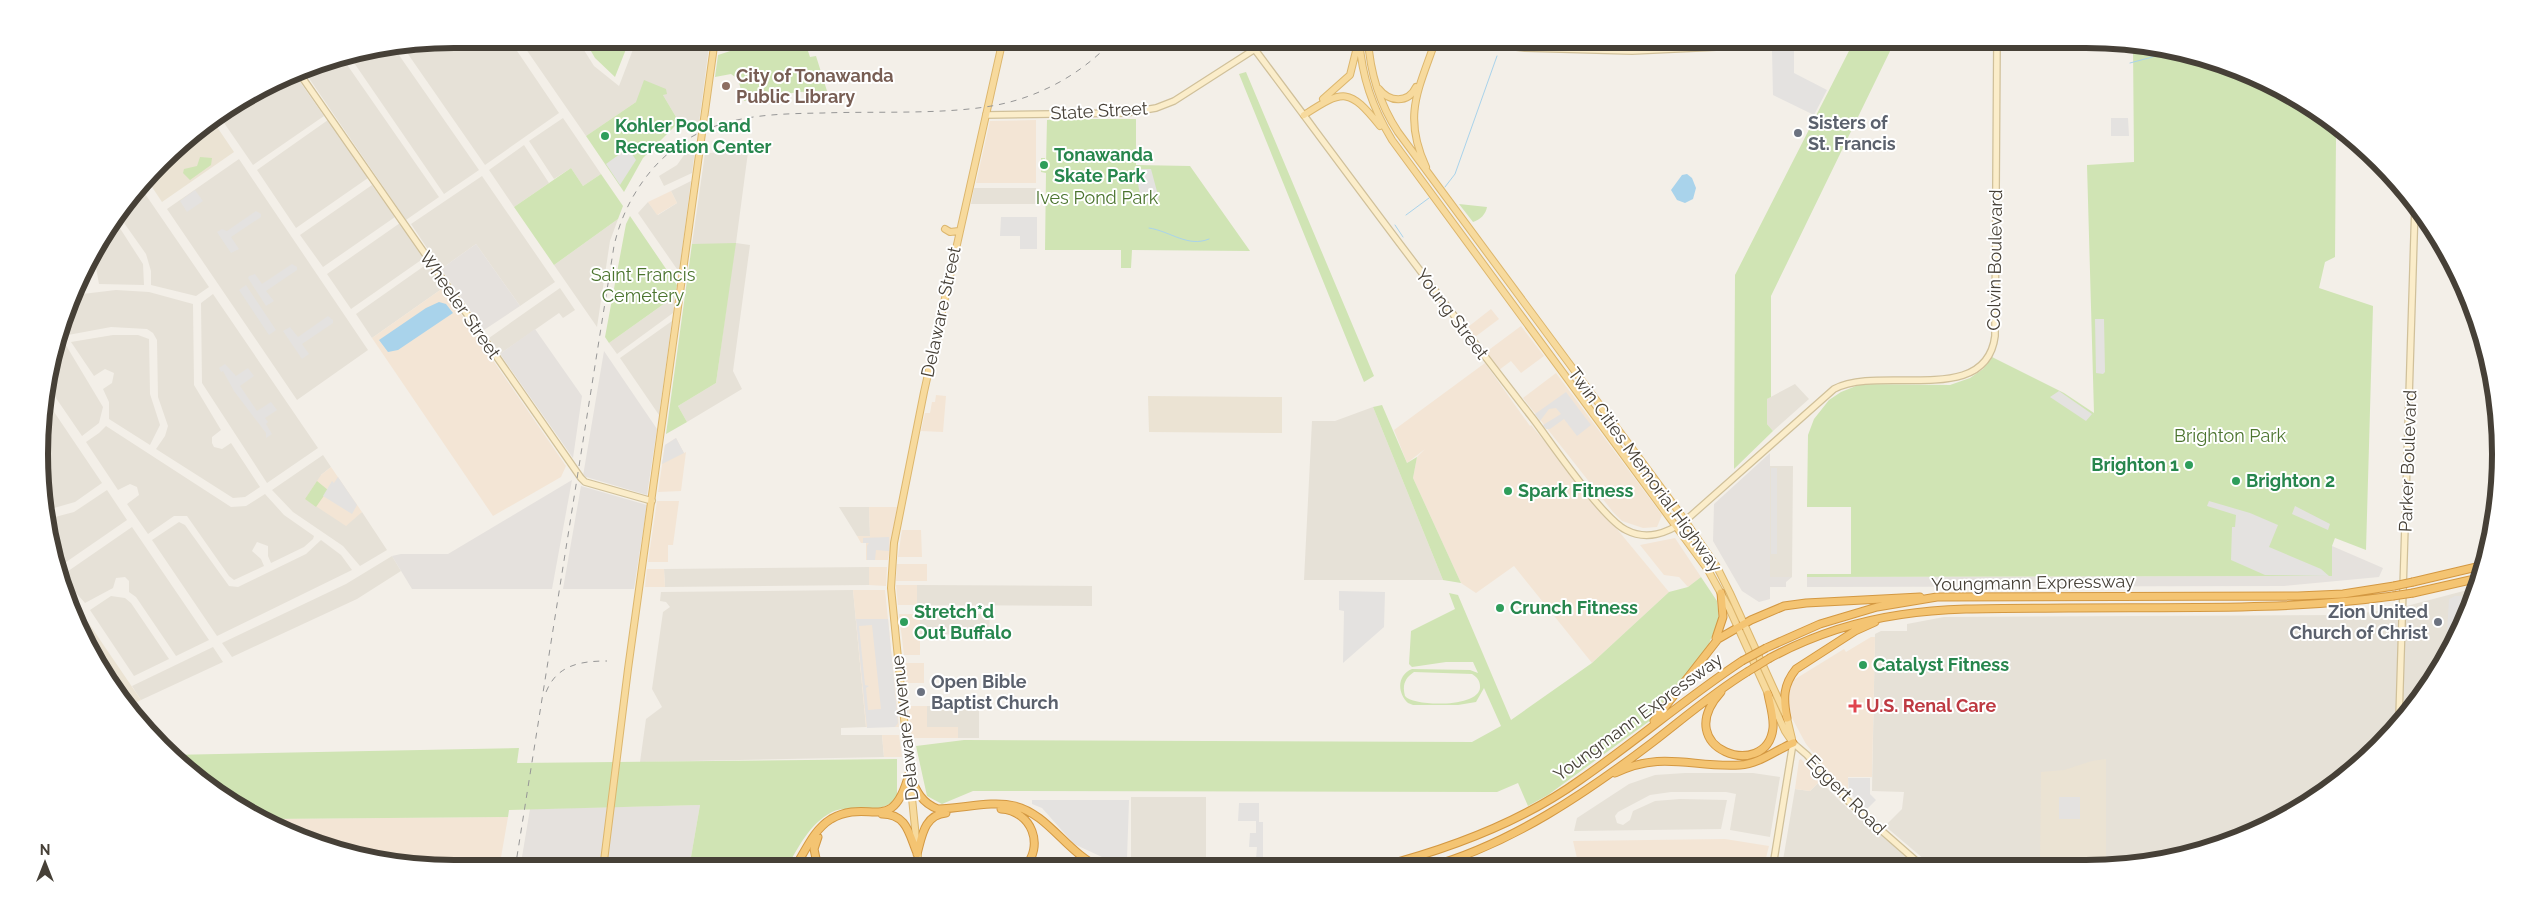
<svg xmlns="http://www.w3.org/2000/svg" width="2539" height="908" viewBox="0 0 2539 908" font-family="Raleway,sans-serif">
	<rect width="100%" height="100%" fill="#f3efe8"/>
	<path fill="#e6e1d7" d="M454 39H509L559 113 485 165 401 44Z
		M519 39H577L594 66 619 86 637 39H710L699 123 679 122 663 95 636 102 586 136Z
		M392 45 479 170 444 194 348 54 373 47Z
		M341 56 439 197 406 220 302 68Z
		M293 72 324 116 253 165 220 117Z
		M563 118 601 174 583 186 571 168 554 179 529 141Z
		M328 120 368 178 296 228 257 170Z
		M524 145 549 183 514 207 489 170Z
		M695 149 692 173 664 186 659 176 677 165 687 151Z
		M748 152 736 243 750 245 733 371 742 389 687 422 678 406 716 383 735 244H692L705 153Z
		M239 159 368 350 297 400 167 209Z
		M482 176 555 282 520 306 476 244 441 269 411 224Z
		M691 181 679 272 638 213 648 202 658 215 677 203 671 191Z
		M139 185 209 287 196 296 151 285V271L146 254 117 213Z
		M372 185 395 217 323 267 300 235Z
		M974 188H1036V204H971Z
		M114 219 143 264 144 285 99 284 93 251Z
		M618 219 610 241 597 327 554 265Z
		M400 223 424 258 351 309 327 274Z
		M427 264 443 288 372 338 356 314Z
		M560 288 575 310 563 318 559 313 500 354 489 338Z
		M116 290 149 292 193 304 194 385 221 430 212 437V443L214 447 222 449 231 443 260 487 245 497 233 498 156 449 165 436 168 426 158 397 157 340 153 333 147 329 111 327 68 335 66 323 74 295Z
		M213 294 318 448 267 483 202 383 201 303Z
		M675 296 673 313 617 354 609 343Z
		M672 321 659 415 620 358Z
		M113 335H138L149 339 150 394 160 425 150 445 109 419V402L103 389 112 383 114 373 105 369 94 376 71 342Z
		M61 337 103 407 99 423 82 436 47 385Z
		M1795 384 1809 399 1773 431 1767 424V399Z
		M46 400 102 483 75 502 54 508 40 464 42 403Z
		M1373 407 1443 580H1304L1312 421H1335Z
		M106 426 231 507 246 506 265 494 284 515 314 536 313 539 304 547 271 563 268 556V546L257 542 252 551 261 559 264 566 234 580 229 576 187 516H174L148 534 127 504 139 495 137 487 130 484 118 490 86 442 99 433Z
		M323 455 331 467 321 475 349 520 362 512 387 550 360 566 343 546 293 512 272 490Z
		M1770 466H1793L1792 577H1770Z
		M107 490 127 520 56 569 51 547 55 517 74 512Z
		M839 507H869L870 536H857Z
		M179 522 185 525 229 586 238 587 306 554 321 540 341 555 352 570 217 636 152 540Z
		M132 527 209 640 176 656 136 597 129 592V581L125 577 116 578 113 588 85 603 61 576Z
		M392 556 401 571 357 599 232 657 222 643 346 584Z
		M869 567V585L665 587 664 569Z
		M917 585 1092 586V606L917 605Z
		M2475 588 2444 662 2359 766 2268 827 2139 866H1932L1885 826 1902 809 1904 792 1872 791 1875 634 1881 631H1907V624L1944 617 2349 615 2399 608Z
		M853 590 866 727 841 728V735H882L884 757 640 762 646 719 662 707 652 689 663 612 670 607 666 602 660 601 661 592Z
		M111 596 125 598 131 603 169 659 134 676 90 610Z
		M920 614H990L989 635 920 634Z
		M213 647 223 662 141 700 132 686Z
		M927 706H979V738H958V727H927Z
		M1685 773H1753L1780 777 1770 837 1730 830 1736 794 1726 792H1671L1650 795 1618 812 1615 816 1617 823 1623 825 1630 820 1633 811 1655 801 1680 799 1727 800 1721 829 1574 831 1577 818 1629 784 1655 775Z
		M1820 781 1842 803 1918 866H1782L1795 789 1810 791Z
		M1131 797H1206V864H1131Z"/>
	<path fill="#f3e5d5" d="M1036 120V183H976L990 121Z
		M671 191 677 203 657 215 648 202Z
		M443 288 566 466 561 477 493 516 372 338Z
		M1491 309 1499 319 1475 337 1468 327Z
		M1521 326 1544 356 1521 373 1511 361 1499 370 1486 352Z
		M1485 363 1530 426 1531 425 1669 592 1592 663 1514 566 1476 593 1461 583 1413 478 1417 457 1425 449 1407 463 1394 430Z
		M1556 373 1662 515 1657 527 1643 528 1622 521 1613 512 1523 398Z
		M936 395 946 396 943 432 921 431 925 413H930L932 402H935Z
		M676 438 684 453 686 452 681 491 658 492 665 445Z
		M331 467 362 512 346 526 305 499 321 475Z
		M657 501H679L673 545H668V562H648Z
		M869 507H897L888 560H866V543H861L857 536H870Z
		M902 530H921L922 557H898Z
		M1675 538 1701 577 1688 587 1679 577 1664 575 1640 545Z
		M897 564H927V581H896Z
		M869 567H887L886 586 869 585Z
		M647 569H664L665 587H645Z
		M896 585H917V605H898Z
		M853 590H885L899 727H866Z
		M899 614H920V655H904Z
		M1871 637H1875L1872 777H1848V795L1806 744 1793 720 1788 704V689L1792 681 1844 649 1846 652Z
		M904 663H924V683H906Z
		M908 706H927V727H958V738H914L911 735Z
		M882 735H899L902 757H884Z
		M1801 759 1820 781 1810 791 1795 789 1799 760Z
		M508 817 499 869H454L347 855 267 819Z
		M1725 839 1769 846 1764 866 1579 867 1573 841Z"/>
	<path fill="#e5e1dd" d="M476 244 520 306 484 330 441 269Z
		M535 329 582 396 573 458 500 354Z
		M604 351 657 429 647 495 583 476Z
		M1770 453V577H1792L1786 582V587H1770V599L1759 602 1742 591 1713 541 1714 504Z
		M572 480 552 589H412L392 556 401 554H448Z
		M581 486 647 505 634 589H563Z
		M2332 546 2383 568 2379 577 2284 586 1807 587V577L2331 576Z
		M700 805 691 857 701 859 700 869H520L530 809Z"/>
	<path fill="#ebe3d3" d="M213 121 234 152 162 202 146 178 180 142Z
		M1148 396 1282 397V433L1149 432Z
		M69 598 79 609 141 700 127 707 112 688Z
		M2106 759V866H2040L2041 772 2064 770 2092 761Z"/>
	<path fill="#d0e4b4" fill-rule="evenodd" d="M584 39H630L615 77 595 58Z
		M767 39H804L810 57 816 56 827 91 798 92 744 101 738 79 731 74 715 77 718 55Z
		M1852 45H1893L1771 296V397L1767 399V424L1773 431 1734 469 1735 275Z
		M2133 45 2192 53 2268 81 2332 121 2336 139 2335 257 2325 262 2319 288 2373 306 2366 550 2335 538 2332 546V576L1807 577V574H1851V507H1807L1808 435 1814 419 1829 400 1841 392 1861 384 1950 385 1970 378 1983 369 1992 357 2064 393 2094 413 2087 165 2134 162Z
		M1246 72 1374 376 1364 382 1239 74Z
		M644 80 666 89 667 94 663 95 679 122 643 158 624 192 586 136 636 102Z
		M1058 119H1136V165L1190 166 1250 251 1132 250 1131 268H1121V250H1045L1046 173 1041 172V158H1045L1046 164 1047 120Z
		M200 157 212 158 211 165 190 180 183 173 184 169 197 166Z
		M571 168 583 186 601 174 623 206 618 219 554 265 514 207Z
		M1459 204 1487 207C1486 214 1480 220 1473 222Z
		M630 216 677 285 675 296 609 343 605 337 626 224Z
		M736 243 716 383 678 406 687 422 666 434 692 244Z
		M1382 405 1407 463 1417 457 1413 478 1461 583 1443 580 1373 407Z
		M317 481 328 490 316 507 305 499Z
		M1701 577 1717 601 1719 619 1708 646 1695 664 1655 717 1548 795 1528 806 1518 783 1497 792 973 791 942 804 927 796 916 746 964 740 1472 742 1501 726 1484 688 1476 702 1458 705H1413L1408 703C1397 693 1397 675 1412 669L1470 670 1478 673 1473 662H1446L1412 667 1409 664 1411 631 1455 609 1449 593 1458 595 1511 720 1592 663 1669 592 1688 587ZM1414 672 1472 674C1477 677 1480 681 1480 686 1482 708 1413 707 1405 696 1402 685 1405 678 1414 672Z
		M519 748 517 763 897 759V798C877 818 851 803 832 812 809 824 798 848 786 869H700L701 859 691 857 700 805 509 810 508 817 267 819 223 799 169 755Z"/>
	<path fill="#e4e2e0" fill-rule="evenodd" d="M1794 49V73L1827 90 1814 115 1773 95 1772 50Z
		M2111 118H2128L2129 136H2111Z
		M628 148 636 160 620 185 606 164Z
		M1142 169H1151L1159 199 1142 204 1137 179V171Z
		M195 190 203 201 187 212 180 201Z
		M256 211 261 214V217L231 237 239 249 231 253 217 232 222 229 227 231Z
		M1001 217H1037V249H1020V236H1000Z
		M292 264 297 267V270L266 291 274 301 266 306 248 278 249 276 255 274 262 284Z
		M246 285 276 330 269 335 239 290Z
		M328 316 333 320V323L302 344 309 354 302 359 283 331 290 327 298 337Z
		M2095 319H2104L2105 372 2103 374 2096 373Z
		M225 364 236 376 248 368 254 376 240 386 257 411 271 402 277 410 265 418 268 422 266 424 272 434 266 438V433L234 391 223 371 221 372 219 368Z
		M2059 391 2092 414 2086 421 2050 397Z
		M1566 392 1591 425 1577 436 1564 419 1550 429H1546L1543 425 1561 414 1556 408 1549 409 1540 421 1535 414Z
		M676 438 684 453 662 464 665 445Z
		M1771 468H1777V554H1771Z
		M338 477 357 505 352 514 323 496 332 481 334 483Z
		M2209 501 2250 513 2278 525 2269 547 2321 569 2329 576 2265 575 2231 560 2232 527H2235L2236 515 2207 506Z
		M2295 506 2330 524 2328 530 2292 514Z
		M889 537V551L876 550 875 560H867V546L869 543H863V538Z
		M1339 591 1385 592 1384 627 1343 663 1344 611 1339 610Z
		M2455 596H2466L2465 612 2457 631H2447L2449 599Z
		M856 619H888L898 723 895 727 867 728ZM872 625 881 709 868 710 866 688 869 686 865 685 859 626Z
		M1848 778H1870V794L1876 800 1867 809 1849 793Z
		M2059 797H2080V819H2059Z
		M1032 800H1129L1127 859 1117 864 1074 844 1042 808 1032 804Z
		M1239 803H1259V822H1263V862H1260V866L1237 865V859H1256L1257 847H1249L1250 833H1256V821H1238Z"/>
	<path fill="#a9d3eb" d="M1493 39H1689L1636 42 1634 40 1616 41 1615 45H1612V40L1565 39V42H1562L1561 40 1556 39 1524 43Z
		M1687 174 1692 178 1696 188 1693 199 1685 203 1677 200 1671 190 1682 175Z
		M439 302 446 304 453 313 398 350 388 352 379 340 426 308Z"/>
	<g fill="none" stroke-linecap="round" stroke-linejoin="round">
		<path stroke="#a9d3eb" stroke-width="1" d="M2130 63 2167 53
			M2228 66 2254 84 2268 88
			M1445 187 1455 174 1497 56
			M1406 215 1429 198
			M1395 225 1403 237
			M1149 228C1170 231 1188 248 1209 239"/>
		<defs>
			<path id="secondary" d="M1247 39C1342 166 1436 294 1534 420 1552 444 1603 519 1626 530 1647 541 1667 533 1685 521L1834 389C1881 364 1986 408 1995 336L1997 39
				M1446 39 1525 48 1632 51 1886 39
				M297 70 581 478 585 482 652 501
				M986 115 1126 113 1156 108 1174 101 1255 49 1281 39
				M2399 718 2415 205
				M1793 743 1807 755 1849 802 1922 866
				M1773 866 1793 743"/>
			<path id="primary" d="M1359 39C1362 77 1372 107 1392 140L1708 570 1729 608 1785 731 1793 743
				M1368 39C1370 73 1379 103 1398 132L1679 512 1717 567 1730 593 1787 718 1792 739
				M1379 89C1389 102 1408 104 1416 87
				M1323 99 1350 75 1357 47
				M1304 115C1344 89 1349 88 1380 126
				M1426 167C1402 115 1419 89 1436 39
				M945 229 950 232 959 231
				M919 868 891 588 894 543 924 392 1003 39
				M603 869 628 669 715 39"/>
			<path id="highway" d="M2413 582 2485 565
				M2413 593 2479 578
				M1716 638 1723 617 1721 593
				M1766 648 1820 624 1877 607 1937 597 2298 596 2343 594 2394 586
				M1770 658C1873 603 1956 609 2068 608 2177 607 2286 611 2393 596
				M1721 692C1669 749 1767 782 1773 728 1774 717 1770 705 1768 694
				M1787 718C1783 699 1783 685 1796 669L1855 631 1875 622
				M1654 721 1718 639 1751 620 1784 606 1806 603 1920 597
				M1615 773C1663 750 1692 768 1740 765 1759 764 1776 750 1793 743
				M909 774C916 790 921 803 938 809 962 809 991 800 1015 806 1048 814 1068 854 1101 868
				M1001 809C1032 811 1045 846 1024 868
				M882 814C907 814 909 834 917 853
				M917 854C922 836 924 815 946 813
				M1379 867C1449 849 1520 823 1580 780 1635 742 1686 698 1742 661
				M1429 867C1511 844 1586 793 1653 742 1684 718 1713 693 1747 672
				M818 868 814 849 818 837
				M794 869C805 852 813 830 831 819 870 797 892 837 909 774"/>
		</defs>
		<use href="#secondary" stroke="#d0c09a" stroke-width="8"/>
		<use href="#primary" stroke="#dcb66d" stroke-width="8"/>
		<use href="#highway" stroke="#d39842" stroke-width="9"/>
		<use href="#secondary" stroke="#fbedca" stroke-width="5.5"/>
		<use href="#primary" stroke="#f7da9d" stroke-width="6"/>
		<use href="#highway" stroke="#f4c472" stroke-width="7"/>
		<path stroke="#969696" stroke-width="1" stroke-dasharray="6 6" stroke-linecap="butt" d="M546 692C557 665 580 661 607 661
			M515 869 614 246C620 219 632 194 650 172 697 116 756 114 823 113 877 111 945 115 997 105 1042 96 1083 73 1114 39"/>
		<defs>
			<path id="highway-bridge" d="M2394 586 2413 582
				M2393 596 2413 593
				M1742 661 1766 648
				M1747 672 1770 658"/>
		</defs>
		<use href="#highway-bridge" stroke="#d39842" stroke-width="9" stroke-linecap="butt"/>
		<use href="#highway-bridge" stroke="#f4c472" stroke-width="7"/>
	</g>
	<circle fill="#8d6e63" stroke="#fff" stroke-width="2" cx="726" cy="86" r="5"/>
	<g fill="#6b7280" stroke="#fff" stroke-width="2">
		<circle cx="1798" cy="133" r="5"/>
		<circle cx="2438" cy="622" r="5"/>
		<circle cx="921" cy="692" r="5"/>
	</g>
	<g fill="#2e9e5b" stroke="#fff" stroke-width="2">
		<circle cx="605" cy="136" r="5"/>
		<circle cx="1044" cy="165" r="5"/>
		<circle cx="2189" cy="465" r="5"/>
		<circle cx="2236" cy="481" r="5"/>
		<circle cx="1508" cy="491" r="5"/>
		<circle cx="1500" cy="608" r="5"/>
		<circle cx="904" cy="622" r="5"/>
		<circle cx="1863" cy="665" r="5"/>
	</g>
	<path fill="#e0444e" stroke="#fff" stroke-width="2" d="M1852.5 698.5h5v5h5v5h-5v5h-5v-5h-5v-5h5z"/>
	<g text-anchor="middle" stroke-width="4" stroke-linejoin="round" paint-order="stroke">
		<g font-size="18" font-weight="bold" fill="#785e54" stroke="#fff" text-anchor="start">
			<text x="736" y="82">City of Tonawanda<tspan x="736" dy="21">Public Library</tspan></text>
		</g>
		<g font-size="18" fill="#464037" stroke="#fff">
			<text transform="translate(1099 111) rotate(-3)" y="6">State Street</text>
			<text transform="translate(1995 260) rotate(-89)" y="6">Colvin Boulevard</text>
			<text transform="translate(460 305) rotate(55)" y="6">Wheeler Street</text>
			<text transform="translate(941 312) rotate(-78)" y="6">Delaware Street</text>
			<text transform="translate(1452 314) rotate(53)" y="6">Young Street</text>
			<text transform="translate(2408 461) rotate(-88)" y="6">Parker Boulevard</text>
			<text transform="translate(1645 470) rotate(54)" y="6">Twin Cities Memorial Highway</text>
			<text transform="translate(2033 583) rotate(-1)" y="6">Youngmann Expressway</text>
			<text transform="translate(1638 717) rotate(-36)" y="6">Youngmann Expressway</text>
			<text transform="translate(905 728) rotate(-96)" y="6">Delaware Avenue</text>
			<text transform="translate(1846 795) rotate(45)" y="6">Eggert Road</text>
		</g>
		<g font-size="18" font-weight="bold" fill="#5b616d" stroke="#fff" text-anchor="start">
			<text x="1808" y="129">Sisters of<tspan x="1808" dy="21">St. Francis</tspan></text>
			<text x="2428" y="618" text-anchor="end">Zion United<tspan x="2428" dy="21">Church of Christ</tspan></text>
			<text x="931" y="688">Open Bible<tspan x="931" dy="21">Baptist Church</tspan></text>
		</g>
		<g font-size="18" font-weight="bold" fill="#27864d" stroke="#fff" text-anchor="start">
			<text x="615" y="132">Kohler Pool and<tspan x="615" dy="21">Recreation Center</tspan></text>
			<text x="1054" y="161">Tonawanda<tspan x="1054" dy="21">Skate Park</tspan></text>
			<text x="2179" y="471" text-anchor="end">Brighton 1</text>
			<text x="2246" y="487">Brighton 2</text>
			<text x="1518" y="497">Spark Fitness</text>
			<text x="1510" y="614">Crunch Fitness</text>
			<text x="914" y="618">Stretch*d<tspan x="914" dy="21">Out Buffalo</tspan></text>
			<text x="1873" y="671">Catalyst Fitness</text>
		</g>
		<g font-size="18" fill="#4b742e" stroke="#fff">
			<text x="1097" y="204">Ives Pond Park</text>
			<text x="643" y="281">Saint Francis<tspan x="643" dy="21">Cemetery</tspan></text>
			<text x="2230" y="442">Brighton Park</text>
		</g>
		<g font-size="18" font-weight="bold" fill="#be3a42" stroke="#fff" text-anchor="start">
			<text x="1866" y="712">U.S. Renal Care</text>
		</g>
	</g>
	<path d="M0 0H2539V908H0ZM454 48H2086A406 406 0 0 1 2492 454V454A406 406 0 0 1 2086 860H454A406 406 0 0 1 48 454V454A406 406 0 0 1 454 48Z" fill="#fff" fill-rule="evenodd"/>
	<path fill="none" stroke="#464037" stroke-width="6" d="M454 48H2086A406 406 0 0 1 2492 454V454A406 406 0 0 1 2086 860H454A406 406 0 0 1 48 454V454A406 406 0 0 1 454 48Z"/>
	<g transform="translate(45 863)" stroke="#ffffff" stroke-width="4" paint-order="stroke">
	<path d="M0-4L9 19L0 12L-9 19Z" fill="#464037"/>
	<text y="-8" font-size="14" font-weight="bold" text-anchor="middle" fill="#464037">N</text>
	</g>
</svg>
